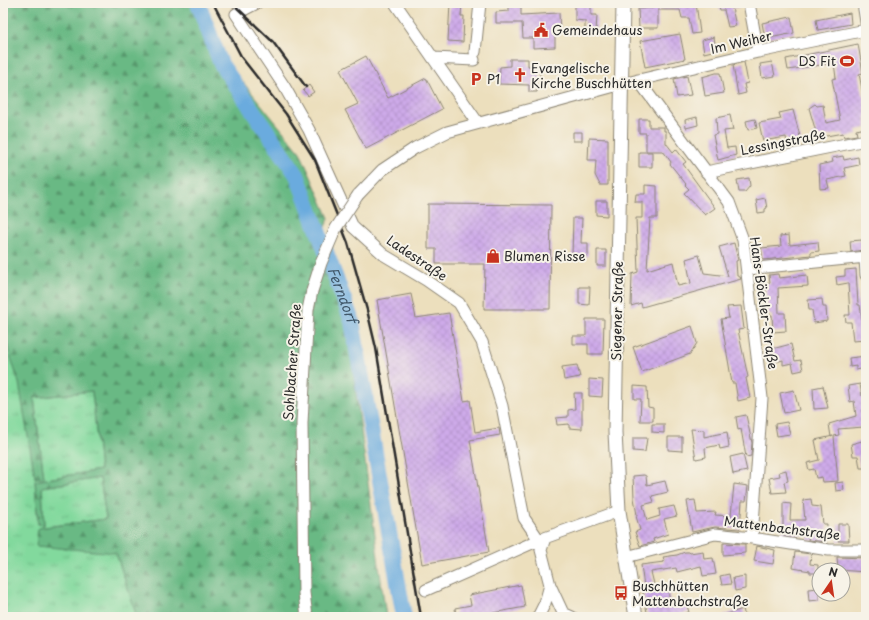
<svg xmlns="http://www.w3.org/2000/svg" width="869" height="620" viewBox="0 0 869 620" font-family="'Playpen Sans',sans-serif">
	<defs>
		<pattern id="grass-tufts" width="24" height="20" patternUnits="userSpaceOnUse"><rect width="24" height="20" fill="#82d99d"/><path d="M3 7l-1-3M5 7V3M7 7l1-3M15 17l-1-3M17 17v-4M19 17l1-3" fill="none" stroke="#70ba87"/></pattern>
		<pattern id="forest-firs" width="22" height="20" patternUnits="userSpaceOnUse"><rect width="22" height="20" fill="#69b984"/><path d="M5 1l3.5 6h-7zM16 11l3.5 6h-7z" fill="#57976c"/></pattern>
		<pattern id="building-cross-hatch" width="8" height="8" patternUnits="userSpaceOnUse"><rect width="8" height="8" fill="#ceaae9"/><path d="M0 0l8 8M0 8l8-8" fill="none" stroke="#b192c8"/></pattern>
	</defs>
	<rect width="100%" height="100%" fill="#f7f3e8"/>
	<filter id="ink" filterUnits="userSpaceOnUse"><feTurbulence type="fractalNoise" baseFrequency=".025" numOctaves="2"/><feDisplacementMap in="SourceGraphic" scale="8" xChannelSelector="R" yChannelSelector="G"/><feConvolveMatrix kernelMatrix="1 2 1 2 8 2 1 2 1" color-interpolation-filters="sRGB"/></filter>
	<filter id="wash" filterUnits="userSpaceOnUse"><feTurbulence type="fractalNoise" baseFrequency=".012" numOctaves="4" result="noise"/><feDisplacementMap in="SourceGraphic" scale="16" xChannelSelector="R" yChannelSelector="G"/><feGaussianBlur stdDeviation="0.9" result="paint"/><feColorMatrix in="noise" values="0 0 0 0 0 0 0 0 0 0 0 0 0 0 0 0 0 1.4 0 .05"/><feComposite in="paint" operator="in"/></filter>
	<g filter="url(#wash)">
		<rect width="100%" height="100%" fill="#ecdfbd"/>
		<path fill="url(#grass-tufts)" stroke="#568264" d="M3 328 15 365 44 478 34 398 92 391 100 470 35 481 38 524 44 525 42 487 100 478 106 519 38 528 116 553 137 617H3Z"/>
		<path fill="url(#forest-firs)" stroke="#4a7258" d="M3 3H205L224 59 300 152 329 218 318 242 347 326 386 617H137L116 553 36 546 38 528 106 519 100 478 42 487 44 525 38 524 35 481 100 470 92 391 34 398 44 478H35L19 383 3 333Z"/>
		<g fill="none" stroke-linecap="round" stroke-linejoin="round">
			<path stroke="#6babde" stroke-width="16" id="s1" d="M198 3 221 64 297 175 352 321 404 617"/>
		</g>
		<g id="blocks">
			<path fill="url(#building-cross-hatch)" d="M450 3H462L461 16H464L463 42 448 41Z
				M509 3H521V15L559 13 560 33 555 34V47L533 48V38H523L522 23H496V12L509 11Z
				M575 3H591V15H597L596 32 585 31V21L575 20Z
				M653 3H696L700 33 692 34 689 18H682L680 10H658V28H639L638 9 653 8Z
				M718 3H740V7L732 8 736 26 728 27 724 10H720Z
				M850 13 851 24 818 30 816 20Z
				M791 17 794 33 765 39 762 23Z
				M680 34 685 59 645 67 640 41Z
				M714 37 716 50 704 53 702 40Z
				M858 44 863 73 859 74 866 109V128L856 130 857 135 844 137 843 133 810 139 816 132 809 108 815 104 817 106 823 105 826 123 840 120 832 79 836 78 834 63 788 70 786 59Z
				M366 56 388 98 426 78 442 109 366 149 345 110 358 104 340 70Z
				M510 59H528V66H540V85H537V92H529V85L499 84 500 67 510 66Z
				M744 62 748 83 744 84 746 93 738 95 733 65Z
				M772 62 775 76 762 78 760 64Z
				M716 73H720L724 93 705 96 702 77Z
				M687 76 691 95 677 97 674 79Z
				M309 85 314 92 308 96 303 90Z
				M793 110 801 140 793 142 792 148H788L786 137 763 141 759 123 781 119 779 113Z
				M730 115 733 130 724 131 727 148 735 147 736 155 718 160 713 135 717 134 716 118Z
				M697 117 698 125 686 128 685 120Z
				M639 119H649V127H664V131H666V143L673 152 676 149 686 162 683 164 715 208 705 215 684 193 689 189 685 185 686 184 670 164 671 162 663 151H646V133H639Z
				M755 119 757 128 748 130 746 121Z
				M573 132H582V141H573Z
				M589 138 608 139V185H600L595 175 596 160H588Z
				M639 152H652V167H639Z
				M843 156 844 160 858 157 859 165 844 168 846 176 827 180 829 188 820 189 819 165 833 162 832 158Z
				M749 178 750 186 745 192H739L737 180Z
				M645 185 657 186V218H650L647 270 673 262 678 286 691 283 686 259 699 255 704 273 728 276 719 247 734 243 738 260 736 261 737 276 740 277 741 279 642 307 641 303 631 306 632 274 638 272 636 218H642V202H635L636 194H645Z
				M765 198 767 208 765 209V212L758 213 756 200Z
				M596 201H607V216L596 215Z
				M428 204 551 205 550 309H484L485 264H436V249H428Z
				M573 218H582L581 243H588V256H572Z
				M789 235 790 245 818 242 819 251 811 252V255L763 260 761 248 781 246 780 236Z
				M862 240 863 250 851 252 850 241Z
				M597 250H606V266H597Z
				M856 269 858 305H860L865 340 853 341 851 322H846L845 315H850L848 283 837 285 836 277 845 276V270Z
				M778 274 779 278 807 275 808 286 778 288 779 313H785L786 331 773 332 772 315H769L765 284 770 283 769 275Z
				M579 287H590L589 305 579 304Z
				M411 294 416 318 449 313 464 401 470 400 475 432 499 428 500 435 470 440 489 552 422 564 377 300Z
				M822 299 823 307H826L827 321 814 323 812 310H809L808 300Z
				M741 306 744 329 738 330 748 377 746 378 750 398 738 401 735 383H732L721 319 729 318 727 307Z
				M586 319H604L603 354H588V344H573V336H586Z
				M692 326 697 343 690 354 642 372 633 347Z
				M791 344 795 361 801 360 803 370 794 372 792 363 783 365V360L775 362 772 349Z
				M866 356V368L856 370V366L850 367 849 358Z
				M577 365 580 377 564 380 562 367Z
				M589 379 603 380 602 397 589 396Z
				M860 384 862 396 866 395V410H863L864 427 838 429 839 435 834 436 838 481 823 482 822 477 816 478 814 469 809 470 807 463 819 460 815 440 833 436 831 437 829 424 856 416 854 401 850 402 848 386Z
				M634 386 647 387 648 407 653 408V421H640L641 399H634Z
				M823 386 828 408 814 409 813 388Z
				M794 390 799 410 784 413 780 393Z
				M574 393H582V429L569 428V424L557 425 556 418 568 417V410L575 409Z
				M746 415 752 443 751 456 746 457 741 429 738 430 736 417Z
				M787 422 790 434 777 436 775 424Z
				M652 424H664V433L652 432Z
				M691 429 704 430V437L727 432 729 447 720 449 719 445 705 448 706 457 696 459Z
				M668 437H682V451L668 450Z
				M633 438H647L645 452 633 451Z
				M862 441 864 449 866 448V468H860L858 456H853L851 444Z
				M743 454 747 471 733 474 730 457Z
				M786 470 788 481 784 482 786 492 772 493 769 478 780 476 779 472Z
				M644 475 646 476 647 485 665 481 668 492 652 496 654 502 643 505 647 520 660 516 659 509 674 506 677 516 664 519 668 534 653 539 654 542 640 546 635 532 640 530 636 516 637 515 634 498 633 476Z
				M843 482 844 490 836 491 835 483Z
				M734 484 748 486 746 501H742L740 529 715 527 692 532 687 501 695 500 697 513 716 512 715 515 731 516Z
				M811 499 812 506 821 507 823 524H827L826 542 808 540 809 535H783V503L791 504 790 520H805L803 500Z
				M838 524H848L849 541H838Z
				M723 543 745 544V553L723 555Z
				M757 546 775 550 773 564 754 561Z
				M703 551 704 559 713 558 716 574 703 576 701 566 677 572 676 568 651 572 656 592 668 590 670 603 685 600 689 612 671 617H648L642 588 644 587 641 565 664 562 663 557 677 555 685 552H689L690 553Z
				M795 552 811 554 810 564 818 565V573H810V571L793 568Z
				M837 557 866 558V572L838 570Z
				M729 574 731 584 722 585 720 576Z
				M745 576V589L735 591 733 578Z
				M521 585 525 607 471 617H456L455 608 471 605 469 595Z
				M819 588V600L809 601 808 589Z
				M743 609 745 617H724V615Z"/>
		</g>
	</g>
	<g filter="url(#ink)">
		<use href="#blocks" fill-opacity="0" stroke="#8c8574" stroke-width="1"/>
		<g fill="none" stroke-linecap="round" stroke-linejoin="round">
			<defs>
				<path id="minor" d="M257 3 236 14 284 86 309 130 353 227 384 255 426 280 459 303 482 342 502 406 524 518 539 540
					M395 3 478 123
					M749 3 758 52
					M863 3 866 22
					M475 52 480 3
					M434 58 474 60
					M638 80 729 202 743 240 762 398 752 538
					M706 172 866 140
					M358 195 382 170 415 148 447 132 622 84 758 52 866 30
					M865 258 866 275
					M748 269 866 257
					M545 538 541 550 550 585 563 613 572 617
					M626 557 715 534 752 538 829 550H866
					M426 590 539 540 619 511
					M307 617 304 593 302 423 308 310 312 291
					M538 617 545 603 550 585"/>
				<path id="major" d="M623 3 615 432 619 511 636 617"/>
			</defs>
			<use href="#minor" stroke="#8c8574" stroke-width="13"/>
			<use href="#major" stroke="#8c8574" stroke-width="15"/>
			<use href="#minor" stroke="#fff" stroke-width="11"/>
			<use href="#major" stroke="#fff" stroke-width="13"/>
			<path stroke="#2b2b2b" stroke-width="2.5" d="M213 3 242 58 286 114 315 160 348 243 367 310 376 348 421 617
				M232 3 273 42 306 87"/>
			<defs>
				<path id="minor-bridge" d="M312 291 321 263 336 228 358 195"/>
			</defs>
			<use href="#minor-bridge" stroke="#8c8574" stroke-width="13" stroke-linecap="butt"/>
			<use href="#minor-bridge" stroke="#fff" stroke-width="11"/>
		</g>
	</g>
	<defs>
		<symbol id="civic-bare" viewBox="-9 -9 18 18"><path d="M-.6-6.5H3V-4.5H.6V-3L4-1V1h2V6H-6V1h2V-1L-.6-3ZM-1.2 2.5V6h2.4V2.5Z" fill="#c8321e" stroke="#f7f3e8" stroke-width="2.5" paint-order="stroke"/></symbol>
		<symbol id="stadium-bare" viewBox="-9 -9 18 18"><path d="M0-5a6.5 5 0 1 0 0 10a6.5 5 0 1 0 0-10ZM-3.5-1.8h7v3.6h-7Z" fill="#c8321e" stroke="#f7f3e8" stroke-width="2.5" paint-order="stroke"/></symbol>
		<symbol id="church-bare" viewBox="-9 -9 18 18"><path d="M-1.2-6h2.4v3.5h3.3v2.4h-3.3V6h-2.4V-.1h-3.3v-2.4h3.3Z" fill="#c8321e" stroke="#f7f3e8" stroke-width="2.5" paint-order="stroke"/></symbol>
		<symbol id="parking-bare" viewBox="-9 -9 18 18"><path d="M-3.5-5.5H1a3.5 3.5 0 0 1 0 7H-1V5.5H-3.5ZM-1-3.4V-.6H.8a1.4 1.4 0 0 0 0-2.8Z" fill="#c8321e" stroke="#f7f3e8" stroke-width="2.5" paint-order="stroke"/></symbol>
		<symbol id="shop-bare" viewBox="-9 -9 18 18"><path d="M-5-2.5h2.3a2.7 3.5 0 0 1 5.4 0H5L5.5 6h-11ZM-1.5-2.5h3a1.5 2.3 0 0 0-3 0Z" fill="#c8321e" stroke="#f7f3e8" stroke-width="2.5" paint-order="stroke"/></symbol>
		<symbol id="bus-bare" viewBox="-9 -9 18 18"><path d="M-5-6H5V4H4V6H2V4H-2V6H-4V4H-5ZM-3.5-4V0h7V-4ZM-3.5 1.2v1.5H-2V1.2ZM2 1.2v1.5H3.5V1.2Z" fill="#c8321e" stroke="#f7f3e8" stroke-width="2.5" paint-order="stroke"/></symbol>
	</defs>
	<g fill-rule="evenodd">
		<use href="#civic-bare" x="531" y="20" width="20" height="20"/>
		<use href="#stadium-bare" x="837" y="51" width="20" height="20"/>
		<use href="#church-bare" x="510" y="65" width="20" height="20"/>
		<use href="#parking-bare" x="466" y="69" width="20" height="20"/>
		<use href="#shop-bare" x="483" y="246" width="20" height="20"/>
		<use href="#bus-bare" x="611" y="583" width="20" height="20"/>
	</g>
	<g text-anchor="middle" stroke-width="4" stroke-linejoin="round" paint-order="stroke">
		<g font-size="13" fill="#2b2b2b" stroke="#f7f3e8" text-anchor="start">
			<text x="552" y="35">Gemeindehaus</text>
			<text x="836" y="66" text-anchor="end">DS Fit</text>
			<text x="531" y="73">Evangelische<tspan x="531" dy="15">Kirche Buschhütten</tspan></text>
			<text x="487" y="84">P1</text>
			<text x="504" y="261">Blumen Risse</text>
			<text x="632" y="591">Buschhütten<tspan x="632" dy="15">Mattenbachstraße</tspan></text>
		</g>
		<g font-size="13" fill="#2b2b2b" stroke="#f7f3e8">
			<text transform="translate(741 42) rotate(-13)" y="5">Im Weiher</text>
			<text transform="translate(783 142) rotate(-11)" y="5">Lessingstraße</text>
			<text transform="translate(417 258) rotate(34)" y="5">Ladestraße</text>
			<text transform="translate(764 303) rotate(82)" y="5">Hans-Böckler-Straße</text>
			<text transform="translate(617 311) rotate(-89)" y="5">Siegener Straße</text>
			<text transform="translate(292 362) rotate(-86)" y="5">Sohlbacher Straße</text>
			<text transform="translate(782 528) rotate(7)" y="5">Mattenbachstraße</text>
		</g>
		<g font-size="14" font-style="italic" fill="#41586a" stroke="#f7f3e8">
			<text dy="5" stroke="none"><textPath href="#s1" startOffset="328">Ferndorf</textPath></text>
		</g>
	</g>
	<rect width="869" height="620" fill="none" stroke="#f7f3e8" stroke-width="16"/>
	<g transform="translate(831 582) rotate(13)"><circle r="19" fill="#f7f3e8" stroke="#a5a39c"/>
	<path d="M0-3L7 15L0 10L-7 15Z" fill="#c8321e"/>
	<text y="-6" font-size="11" font-weight="bold" text-anchor="middle" fill="#2b2b2b">N</text>
	</g>
</svg>
